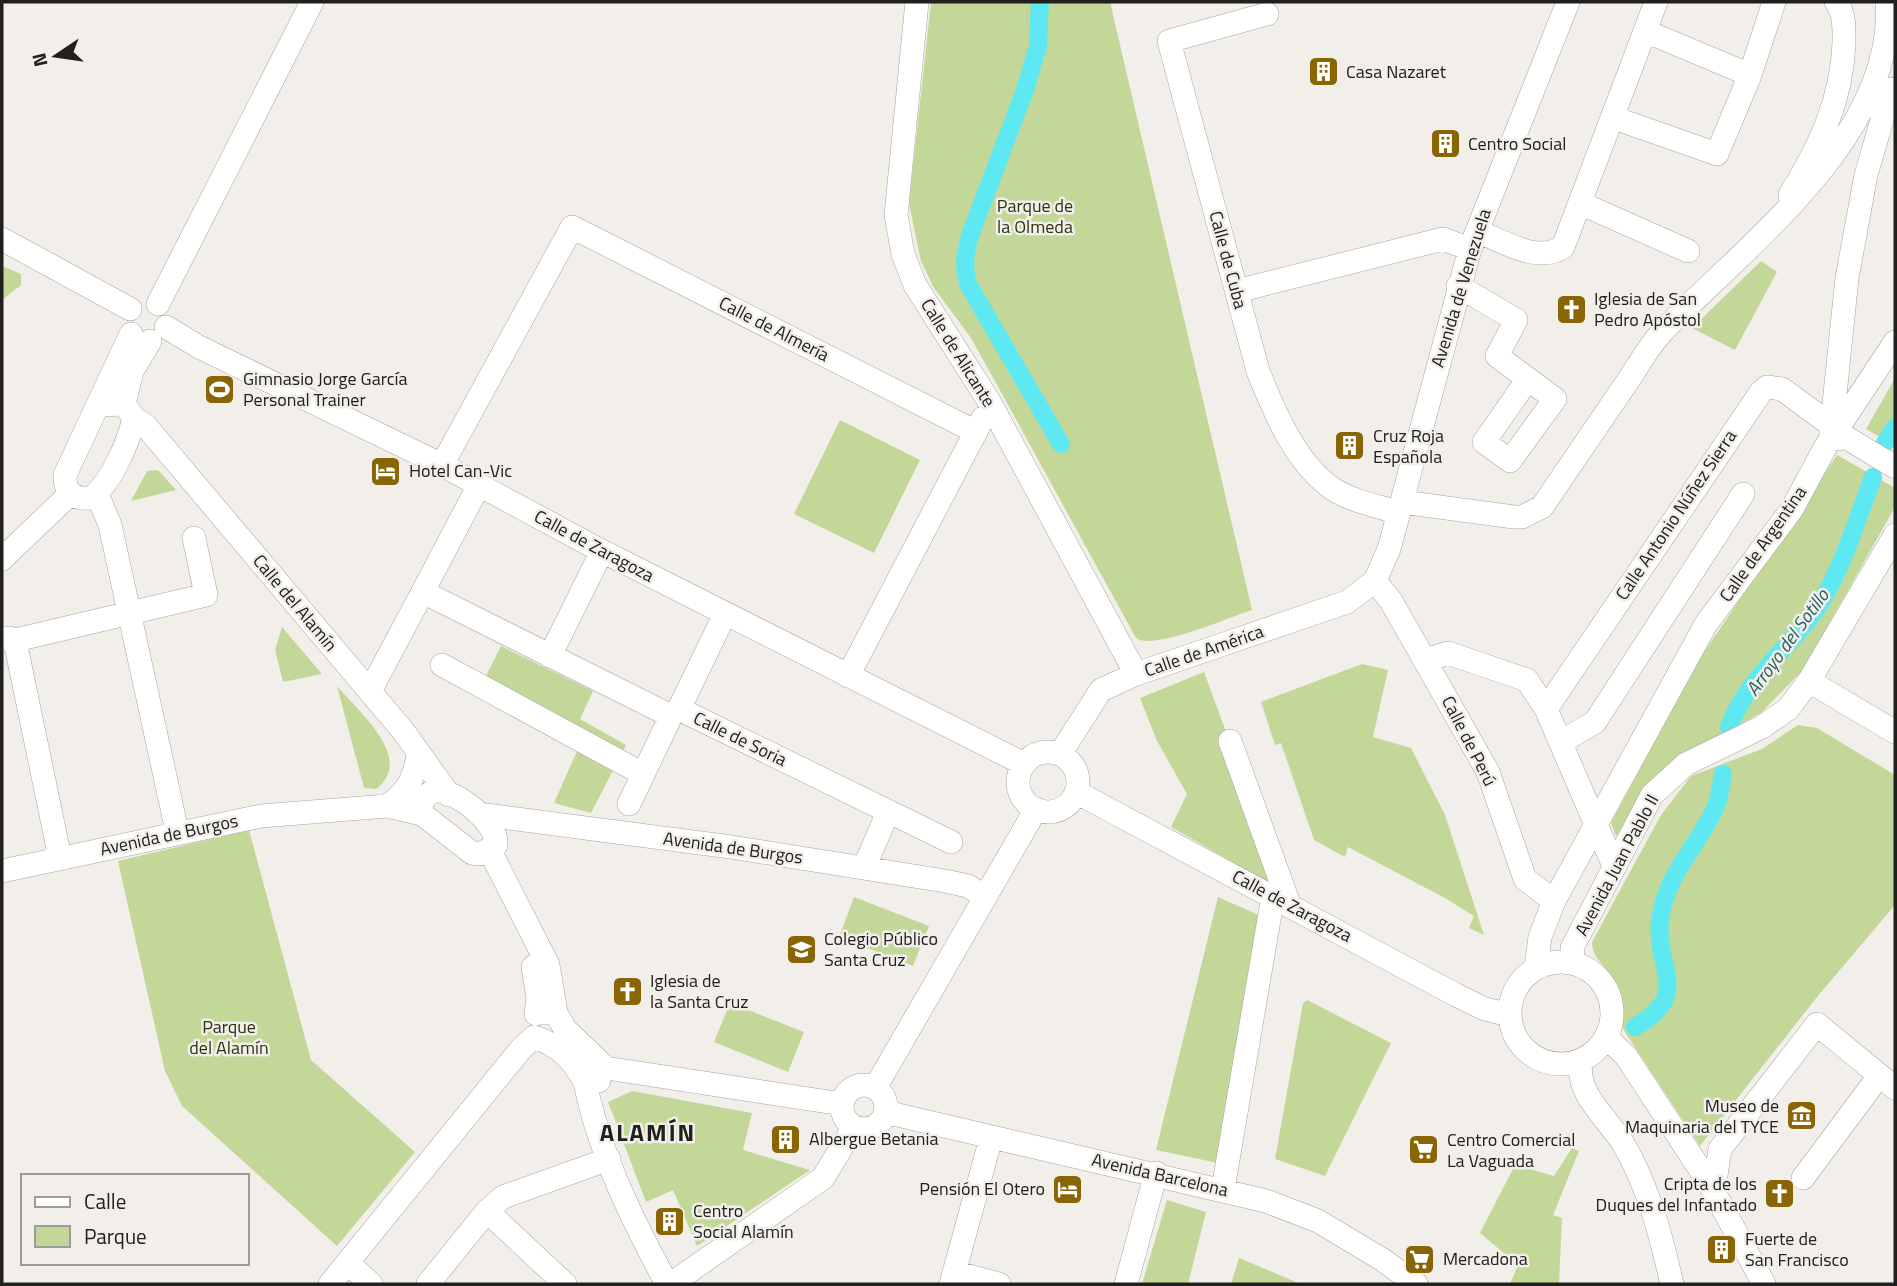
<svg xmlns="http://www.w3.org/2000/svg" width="1897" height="1286" viewBox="0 0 1897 1286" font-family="'Titillium Web',sans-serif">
	<rect width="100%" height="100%" fill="#f2efea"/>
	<path fill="#c3d798" d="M931 2H1110L1252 610C1230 617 1152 651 1136 638L996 383 971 338 934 288 921 261 909 204Z
		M1761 261 1777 272 1735 350 1692 328Z
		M2 266 21 274V285L2 300Z
		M1895 378V446L1866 429Z
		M840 420 920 460 874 553 794 514Z
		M1837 455 1895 488V507L1803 670 1761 713 1677 758 1616 836 1611 823 1696 664Z
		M158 470 176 490 131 501 147 471Z
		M282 627 322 674 283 682 275 650Z
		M501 646 593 691 580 719 626 745 591 813 554 803 582 740 480 688Z
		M1362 664 1388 670 1373 737 1411 748 1445 815 1484 935 1469 928 1474 916 1445 898 1348 847 1345 857 1314 840 1281 743 1275 745 1261 702Z
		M1204 672 1285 892 1171 827 1187 794 1157 741 1140 698Z
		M337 686C358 711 416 759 376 789L364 788Z
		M1798 725 1817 728 1895 775V905L1817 997 1700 1146 1623 1029C1623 1012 1621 996 1613 980 1606 965 1592 959 1592 942L1661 815 1691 776 1762 749Z
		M249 830 311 1060 415 1152 337 1246 182 1106 165 1071 118 861Z
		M854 897 929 926 913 966 839 937Z
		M1218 897 1261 916 1218 1163 1156 1150Z
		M1307 1000 1391 1043 1325 1176 1275 1159 1303 1003Z
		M730 1003 804 1032 788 1072 714 1042Z
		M632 1091 752 1113 743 1150 810 1170 697 1246 673 1190 646 1202 608 1102Z
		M1572 1148 1579 1151 1553 1215 1562 1218 1559 1284H1510L1518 1265 1480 1233 1515 1165 1554 1176Z
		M1167 1200 1206 1212 1188 1284H1142Z
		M1239 1258 1301 1284H1231Z"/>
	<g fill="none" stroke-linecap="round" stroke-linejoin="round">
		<path stroke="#5ee9f2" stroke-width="18" d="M1040 2 1038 46 1025 90 971 233C965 252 963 265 968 284L1061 444
			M1885 443 1895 427
			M1729 727C1751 671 1795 646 1824 597 1845 560 1858 517 1873 477
			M1635 1027C1693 993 1655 972 1660 920 1666 873 1698 847 1716 806 1720 797 1721 784 1723 774"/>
		<defs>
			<path id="minor" d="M917 2 896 215 903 254 915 285 990 403 1136 674
				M1267 14 1169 41 1258 371C1274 411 1295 463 1333 489 1351 501 1378 506 1399 513
				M1645 31 1750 75 1774 2
				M1614 118 1717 154 1750 75
				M1790 195C1819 148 1842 100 1844 43 1844 29 1845 13 1836 2
				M1580 203 1688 251
				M1477 231C1503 241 1537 264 1563 247L1656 2
				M2 239 130 309
				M1458 286 1516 320 1497 356 1555 399 1510 461 1484 442 1528 379
				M1237 291 1443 239 1470 249
				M158 304 312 2
				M166 327 199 347 442 465 596 548 1024 764
				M124 404 132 371 150 341
				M98 405 124 404 134 418C128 444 112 480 92 498 75 500 64 493 65 475L131 334
				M134 418 145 425 404 732 449 795
				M1831 433 1847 278 1866 175 1891 89
				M1831 439 1847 438 1895 467
				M442 465 572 227 976 432
				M97 494 110 525 177 831
				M1402 502 1514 517H1522L1542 507C1569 468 1596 428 1623 388 1636 370 1647 348 1662 332 1743 248 1897 135 1887 2
				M2 559 70 494
				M1375 581 1391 601 1488 772 1525 879 1554 901
				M419 599 479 485
				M2 638H10L16 646 60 858
				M16 646 20 639 206 595 194 538
				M550 656 602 551
				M1426 660 1448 653 1527 680 1546 709 1614 866
				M442 665 643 774
				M848 676 983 418
				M1809 681 1895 732
				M370 691 419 599 427 594 671 716 679 709 951 842
				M679 709 725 614
				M1546 709 1761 392 1767 387 1782 389 1831 425
				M1230 741 1289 904
				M1561 742 1595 722 1743 494
				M1018 782a30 30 0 1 1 60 0a30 30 0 1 1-60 0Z
				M1060 754 1101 690 1136 674 1347 602 1375 581 1389 549 1470 249 1568 2
				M1076 792 1456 995 1485 1009 1510 1015
				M629 804 671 716
				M387 806C407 792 414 780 418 755
				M479 814 731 847 945 881 968 886 984 896
				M490 851 548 965 556 1013
				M864 868 888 812
				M2 871 261 816 387 806 422 814 472 853 480 854 496 845C499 825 458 791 438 791 429 791 425 797 421 804L422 814
				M1510 1013a51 51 0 1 1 102 0a51 51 0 1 1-102 0Z
				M1574 963 1572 948 1652 795 1686 764 1762 727 1788 709 1809 681 1895 535
				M533 967 538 998 536 1014
				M1536 968 1540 937 1554 901 1706 624 1792 509 1826 446 1895 342
				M541 1013H556L565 1029 606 1068
				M534 1037C559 1045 573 1060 585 1082L599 1081
				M1606 1037 1626 1056 1709 1183 1764 1284
				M1581 1060C1575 1095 1608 1118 1624 1145 1649 1188 1661 1236 1672 1284
				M606 1068 842 1104
				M585 1082C599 1153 633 1221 667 1284
				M842 1107a22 22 0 1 1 44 0a22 22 0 1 1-44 0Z
				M875 1088 1036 809
				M885 1112 1266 1201 1318 1221 1383 1260 1416 1284
				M1803 1178 1879 1076
				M1709 1183 1716 1175 1720 1149 1817 1024 1895 1088
				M1223 1189 1273 896
				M487 1211 565 1284
				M348 1263 371 1284
				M954 1272 999 1284
				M330 1284 521 1049 534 1037
				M428 1284 487 1211 503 1197 609 1159
				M671 1284 823 1178 854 1127
				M951 1284 991 1138
				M1126 1284 1156 1173"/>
		</defs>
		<use href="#minor" stroke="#a7a49f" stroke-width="24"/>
		<use href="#minor" stroke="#fff" stroke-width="23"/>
	</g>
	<defs>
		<symbol id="building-square" viewBox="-11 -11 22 22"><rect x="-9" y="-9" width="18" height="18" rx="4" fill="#896603" stroke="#f2efea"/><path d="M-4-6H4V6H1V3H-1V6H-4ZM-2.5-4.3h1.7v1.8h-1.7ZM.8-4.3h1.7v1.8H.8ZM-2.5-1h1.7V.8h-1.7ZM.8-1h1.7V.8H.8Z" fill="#fff"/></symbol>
		<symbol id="church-square" viewBox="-11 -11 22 22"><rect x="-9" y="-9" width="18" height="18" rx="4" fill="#896603" stroke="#f2efea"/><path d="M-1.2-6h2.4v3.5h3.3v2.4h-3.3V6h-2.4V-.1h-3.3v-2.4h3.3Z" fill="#fff"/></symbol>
		<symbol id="stadium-square" viewBox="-11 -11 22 22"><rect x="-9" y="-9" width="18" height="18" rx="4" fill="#896603" stroke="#f2efea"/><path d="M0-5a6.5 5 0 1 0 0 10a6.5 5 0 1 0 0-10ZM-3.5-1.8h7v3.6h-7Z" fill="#fff"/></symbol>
		<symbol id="hotel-square" viewBox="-11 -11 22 22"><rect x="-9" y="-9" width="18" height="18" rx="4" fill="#896603" stroke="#f2efea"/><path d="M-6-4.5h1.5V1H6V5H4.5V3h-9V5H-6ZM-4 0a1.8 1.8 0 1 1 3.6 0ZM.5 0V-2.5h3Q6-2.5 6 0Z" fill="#fff"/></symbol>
		<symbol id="school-square" viewBox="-11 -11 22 22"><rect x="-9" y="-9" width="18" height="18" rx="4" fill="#896603" stroke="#f2efea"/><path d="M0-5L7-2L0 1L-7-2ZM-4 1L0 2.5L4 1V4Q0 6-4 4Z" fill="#fff"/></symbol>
		<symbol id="museum-square" viewBox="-11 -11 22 22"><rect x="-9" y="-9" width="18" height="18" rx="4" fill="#896603" stroke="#f2efea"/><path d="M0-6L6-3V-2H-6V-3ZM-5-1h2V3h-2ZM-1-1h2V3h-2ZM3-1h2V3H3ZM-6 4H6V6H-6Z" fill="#fff"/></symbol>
		<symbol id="supermarket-square" viewBox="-11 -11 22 22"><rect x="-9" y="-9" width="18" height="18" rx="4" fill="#896603" stroke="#f2efea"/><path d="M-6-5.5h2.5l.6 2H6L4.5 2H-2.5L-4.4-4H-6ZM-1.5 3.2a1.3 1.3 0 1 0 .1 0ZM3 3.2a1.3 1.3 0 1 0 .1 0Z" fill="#fff"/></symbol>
	</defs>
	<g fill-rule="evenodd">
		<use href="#building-square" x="1306" y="54" width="35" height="35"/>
		<use href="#building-square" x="1428" y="126" width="35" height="35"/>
		<use href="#church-square" x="1554" y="292" width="35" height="35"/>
		<use href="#stadium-square" x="202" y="372" width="35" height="35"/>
		<use href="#building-square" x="1332" y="428" width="35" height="35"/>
		<use href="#hotel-square" x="368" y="454" width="35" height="35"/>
		<use href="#school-square" x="784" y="932" width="35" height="35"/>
		<use href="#church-square" x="610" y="974" width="35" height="35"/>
		<use href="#museum-square" x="1784" y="1098" width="35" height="35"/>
		<use href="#building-square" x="768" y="1122" width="35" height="35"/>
		<use href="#supermarket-square" x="1406" y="1132" width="35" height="35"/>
		<use href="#hotel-square" x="1050" y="1172" width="35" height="35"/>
		<use href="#church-square" x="1762" y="1176" width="35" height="35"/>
		<use href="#building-square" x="652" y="1204" width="35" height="35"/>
		<use href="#building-square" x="1704" y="1232" width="35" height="35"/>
		<use href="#supermarket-square" x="1402" y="1242" width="35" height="35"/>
	</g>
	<g text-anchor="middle" stroke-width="5" stroke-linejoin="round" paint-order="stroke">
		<g font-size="18" fill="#21201e" stroke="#f2efea" text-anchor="start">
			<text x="1346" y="78">Casa Nazaret</text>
			<text x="1468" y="150">Centro Social</text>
			<text x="1594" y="305">Iglesia de San<tspan x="1594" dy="21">Pedro Apóstol</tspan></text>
			<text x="243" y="385">Gimnasio Jorge García<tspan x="243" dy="21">Personal Trainer</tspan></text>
			<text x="1373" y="442">Cruz Roja<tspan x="1373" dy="21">Española</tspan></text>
			<text x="409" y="477">Hotel Can-Vic</text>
			<text x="824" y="945">Colegio Público<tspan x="824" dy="21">Santa Cruz</tspan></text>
			<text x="650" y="987">Iglesia de<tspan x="650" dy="21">la Santa Cruz</tspan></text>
			<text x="1779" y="1112" text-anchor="end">Museo de<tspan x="1779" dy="21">Maquinaria del TYCE</tspan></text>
			<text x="809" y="1145">Albergue Betania</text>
			<text x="1447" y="1146">Centro Comercial<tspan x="1447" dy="21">La Vaguada</tspan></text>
			<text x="1757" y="1190" text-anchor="end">Cripta de los<tspan x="1757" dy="21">Duques del Infantado</tspan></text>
			<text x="1045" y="1195" text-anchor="end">Pensión El Otero</text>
			<text x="693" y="1217">Centro<tspan x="693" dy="21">Social Alamín</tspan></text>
			<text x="1745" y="1245">Fuerte de<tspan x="1745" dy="21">San Francisco</tspan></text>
			<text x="1443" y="1265">Mercadona</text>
		</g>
		<g font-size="18" fill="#2a340f" stroke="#f2efea">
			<text x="1035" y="212">Parque de<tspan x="1035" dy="21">la Olmeda</tspan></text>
			<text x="229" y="1033">Parque<tspan x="229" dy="21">del Alamín</tspan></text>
		</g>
		<g font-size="18" fill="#21201e" stroke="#f2efea">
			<text transform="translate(1228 260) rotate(75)" y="6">Calle de Cuba</text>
			<text transform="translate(1461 288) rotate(-73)" y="6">Avenida de Venezuela</text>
			<text transform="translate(774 329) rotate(27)" y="6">Calle de Almería</text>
			<text transform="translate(958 353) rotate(58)" y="6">Calle de Alicante</text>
			<text transform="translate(1676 515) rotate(-56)" y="6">Calle Antonio Núñez Sierra</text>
			<text transform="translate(1763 544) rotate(-55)" y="6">Calle de Argentina</text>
			<text transform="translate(594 546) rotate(28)" y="6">Calle de Zaragoza</text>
			<text transform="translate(295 603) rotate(50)" y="6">Calle del Alamín</text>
			<text transform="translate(1204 651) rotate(-19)" y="6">Calle de América</text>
			<text transform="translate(740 739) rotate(26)" y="6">Calle de Soria</text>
			<text transform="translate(1469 741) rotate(63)" y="6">Calle de Perú</text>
			<text transform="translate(169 835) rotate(-12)" y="6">Avenida de Burgos</text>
			<text transform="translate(733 848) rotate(8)" y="6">Avenida de Burgos</text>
			<text transform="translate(1617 865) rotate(-62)" y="6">Avenida Juan Pablo II</text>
			<text transform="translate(1292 906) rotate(28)" y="6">Calle de Zaragoza</text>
			<text transform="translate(1160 1175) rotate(13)" y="6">Avenida Barcelona</text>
		</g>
		<g font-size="19" font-style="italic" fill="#276164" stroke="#f2efea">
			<text transform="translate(1787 642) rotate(-54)" y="7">Arroyo del Sotillo</text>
		</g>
		<g font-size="24" font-weight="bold" letter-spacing="2" fill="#21201e" stroke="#f2efea">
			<text x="648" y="1141">ALAMÍN</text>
		</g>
	</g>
	<rect width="1897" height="1286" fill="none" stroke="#21201e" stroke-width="7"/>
	<rect x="21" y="1174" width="228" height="91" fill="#f2efea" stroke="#9e9c98" stroke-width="2"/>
	<rect x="35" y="1197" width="35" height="10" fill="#ffffff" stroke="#9e9c98" stroke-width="2"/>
	<text x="84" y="1209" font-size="21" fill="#21201e">Calle</text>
	<rect x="35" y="1226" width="35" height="21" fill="#c3d798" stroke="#9e9c98" stroke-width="2"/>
	<text x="84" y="1244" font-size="21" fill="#21201e">Parque</text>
	<g transform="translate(56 56) rotate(257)" stroke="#f2efea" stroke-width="5" paint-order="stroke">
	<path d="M0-5L12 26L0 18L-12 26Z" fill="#21201e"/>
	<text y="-10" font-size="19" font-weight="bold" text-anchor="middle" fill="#21201e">N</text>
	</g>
</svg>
